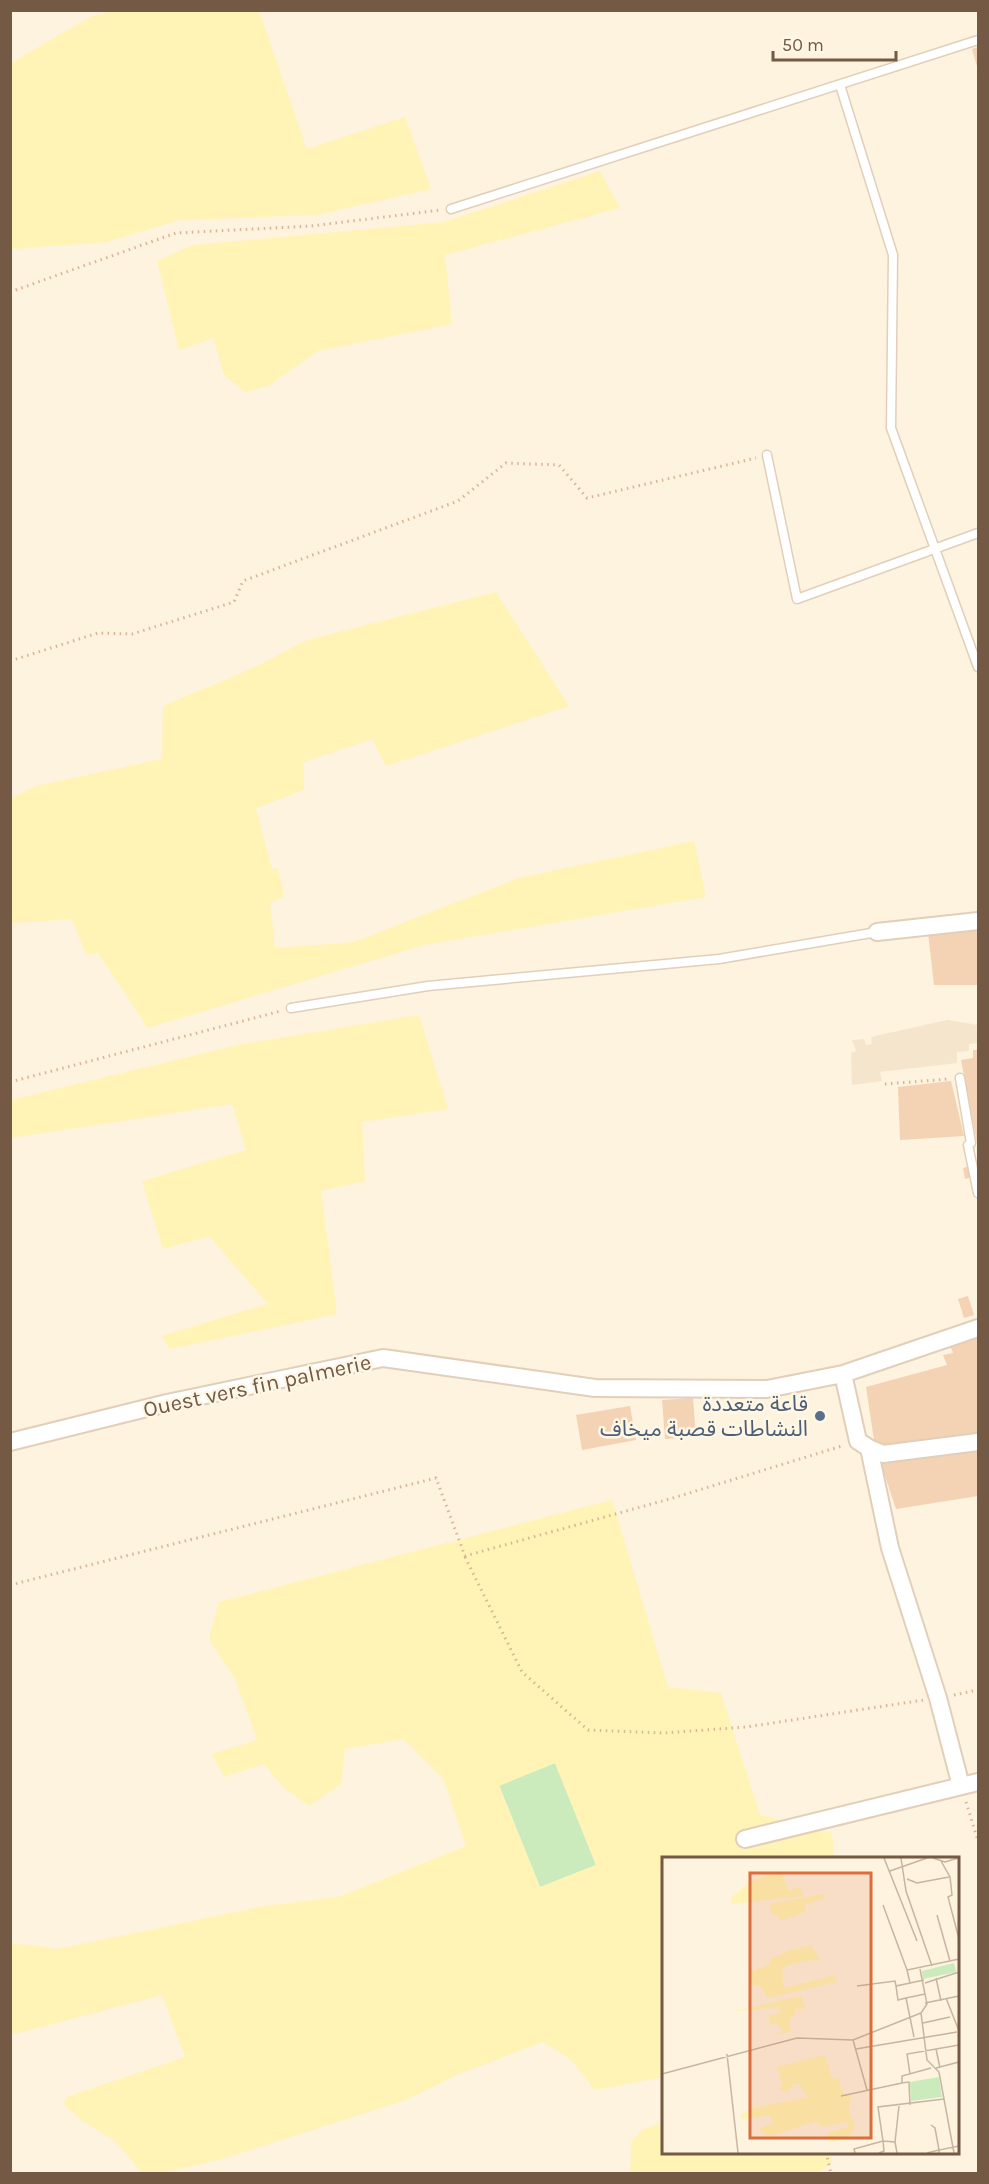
<svg xmlns="http://www.w3.org/2000/svg" width="989" height="2184" viewBox="0 0 989 2184" font-family="Karla,'Noto Sans Arabic',sans-serif">
	<rect width="100%" height="100%" fill="#fdf3de"/>
	<path fill="#f5e5cc" d="M947 1020 978 1025V1043L969 1044V1051L957 1052V1063L880 1072 882 1081 852 1085 851 1053 856 1051 852 1040 864 1039 866 1045 872 1044 871 1037Z"/>
	<path fill="#ccebbc" d="M555 1763 596 1865 540 1887 499 1785Z"/>
	<path fill="#fff4b6" fill-rule="evenodd" d="M119 10 259 11 307 149 405 117 431 189 316 215 179 220 107 242 11 249V63L92 16Z
		M600 171 620 208 445 255 452 324 318 351 268 386 245 392 224 375 213 338 179 350 157 261 193 245 444 222Z
		M496 592 569 706 386 766 372 739 303 762 304 790 256 808 272 869 278 868 284 896 270 903 275 948 354 942 519 878 694 841 706 897 424 945 148 1028 98 953 86 955 72 919 11 923V798L36 786 162 759 163 706 251 669 307 640Z
		M419 1015 448 1109 362 1122 365 1181 321 1191 337 1314 170 1349 161 1336 268 1304 209 1236 163 1249 142 1181 246 1150 232 1104 11 1138V1100L237 1045Z
		M612 1500 668 1687 721 1693 760 1815 832 1833 834 1858H664L663 2077 595 2090 570 2059 543 2042 454 2076 406 2100 219 2160 160 2173H142L115 2141 84 2122 64 2105 66 2097 185 2057 162 1995 11 2035V1943L58 1949 265 1906 338 1897 466 1846 444 1780 403 1739 345 1749 341 1784 309 1806 283 1787 264 1764 224 1777 212 1754 257 1740 235 1679 209 1639 219 1602ZM555 1763 596 1865 540 1887 499 1786Z
		M663 2122 664 2152 832 2153V2163L818 2173H630L631 2142 642 2130Z"/>
	<path fill="#f4d2b4" d="M978 47V70L972 49Z
		M978 929V985H934L928 933Z
		M973 1050H978V1148L961 1060 973 1058Z
		M951 1081 964 1136 900 1140 898 1087Z
		M969 1166 972 1177 965 1179 963 1168Z
		M968 1296 974 1315 964 1318 958 1299Z
		M978 1329V1436L884 1448 874 1440 866 1387 947 1365 943 1355 953 1353 950 1345Z
		M693 1398 696 1437 665 1439 662 1400Z
		M630 1406 636 1440 582 1450 576 1415Z
		M978 1447V1496L896 1509 879 1458Z"/>
	<g fill="none" stroke-linecap="round" stroke-linejoin="round">
		<defs>
			<path id="service" d="M840 85 893 255 891 428 978 667
				M451 209 978 40
				M767 455 797 599 978 533
				M291 1008 428 986 719 959 877 932
				M960 1078 971 1143 968 1145 978 1193"/>
			<path id="minor" d="M877 932 978 921
				M843 1374 858 1441 869 1448 890 1548 938 1698 961 1786
				M10 1442 167 1403 383 1358 595 1388 767 1389 843 1374 978 1328
				M869 1448 883 1454 978 1442
				M745 1839 978 1782"/>
		</defs>
		<use href="#service" stroke="#e1cfba" stroke-width="11"/>
		<use href="#minor" stroke="#e1cfba" stroke-width="20"/>
		<path stroke="#d8b598" stroke-width="3" stroke-dasharray="1.5 4.5" stroke-linecap="butt" d="M10 292 176 233 311 226 441 210
			M10 661 98 633 132 634 234 602 243 581 458 501 506 463 559 465 587 498 756 458
			M10 1082 281 1011
			M885 1084 949 1079
			M465 1557 522 1672 588 1730 664 1733 746 1727 924 1700
			M10 1585 436 1478 465 1556 673 1498 842 1446
			M954 1695 978 1690
			M966 1802 978 1841
			M826 2152 831 2174"/>
		<use href="#service" stroke="#fff" stroke-width="8"/>
		<use href="#minor" stroke="#fff" stroke-width="16"/>
	</g>
	<circle fill="#5c6f8a" stroke="#fff7e5" stroke-width="2" cx="820" cy="1416" r="6"/>
	<g text-anchor="middle" stroke-width="5" stroke-linejoin="round" paint-order="stroke">
		<g font-size="22" fill="#745945" stroke="#fff7e5">
			<text transform="translate(257 1385) rotate(-12)" y="8">Ouest vers fin palmerie</text>
		</g>
		<g font-size="22" fill="#4e5e75" stroke="#fff7e5" text-anchor="end">
			<text x="808" y="1411">قاعة متعددة<tspan x="808" dy="25">النشاطات قصبة ميخاف</tspan></text>
		</g>
	</g>
	<g transform="translate(662 1857)">
		<rect width="297" height="297" fill="#fdf3de"/>
		<path d="M292 106 294 115 261 122 260 114ZM277 220 280 240 249 244 248 225Z" fill="#ccebbc"/>
		<path d="M119 14 126 34 138 30 141 39 70 47 69 41 89 24ZM161 37 164 41 143 47V55L118 64 114 57 110 58 108 48 112 46ZM149 88 158 102 125 108 120 114 122 131 173 118 174 125 106 141 97 128H89L86 115 108 108V102L126 94ZM139 139 143 151 133 152V159L127 161 129 175 108 178 121 174 114 166 108 168 106 159 118 156 117 150 67 155ZM163 198 170 221H176L181 236 189 238 187 255 193 267 189 278 168 286 165 276 186 270 185 265 161 270 154 264 106 280 96 272 111 266 108 258 79 263V257L88 252 145 240 137 227 130 228 126 235 116 232 120 227 115 210Z" fill="#fff4b6"/>
		<path fill="none" stroke="#c6b5a1" stroke-width="1.5" d="M222 1 255 84M239 1 244 34 270 109M271 1 283 5 296 1M279 4 288 20 290 38 286 40 297 82M228 14 265 1M245 22 255 26 287 20M221 48 245 113M275 58 288 104M258 112 265 147 259 156 265 203 277 215 292 296M274 121 279 144M248 126 245 113 297 102M263 126 297 115M195 129 233 124 234 129 262 123M234 129 236 143 244 141 252 180M244 141 263 137M284 141 297 174M263 146 297 139M261 166 288 160M191 183 205 233M194 192 295 175M274 192 278 211M65 197 76 296M274 211 297 205M0 217 135 181 191 183 259 156M248 217 245 197 297 188M179 239 240 226M248 248 247 225 240 226V219L269 211M233 285 237 249M193 296 192 292 221 284 222 294 217 296M235 296 233 285 221 284 216 250 282 242M265 296 277 293 273 271 269 268M277 296V293L297 289"/>
		<path fill="#dc6d3d" fill-opacity="0.15" stroke="#dc6d3d" stroke-width="3" d="M88 16H209V281H88Z"/>
		<rect width="297" height="297" fill="none" stroke="#745945" stroke-width="3"/>
	</g>
	<rect width="989" height="2184" fill="none" stroke="#745945" stroke-width="24"/>
	<path d="M773 51v9h123v-9" fill="none" stroke="#745945" stroke-width="3"/>
	<text x="782" y="51" font-size="18" fill="#745945" stroke="#fff7e5" stroke-width="4.5" paint-order="stroke">50 m</text>
</svg>
